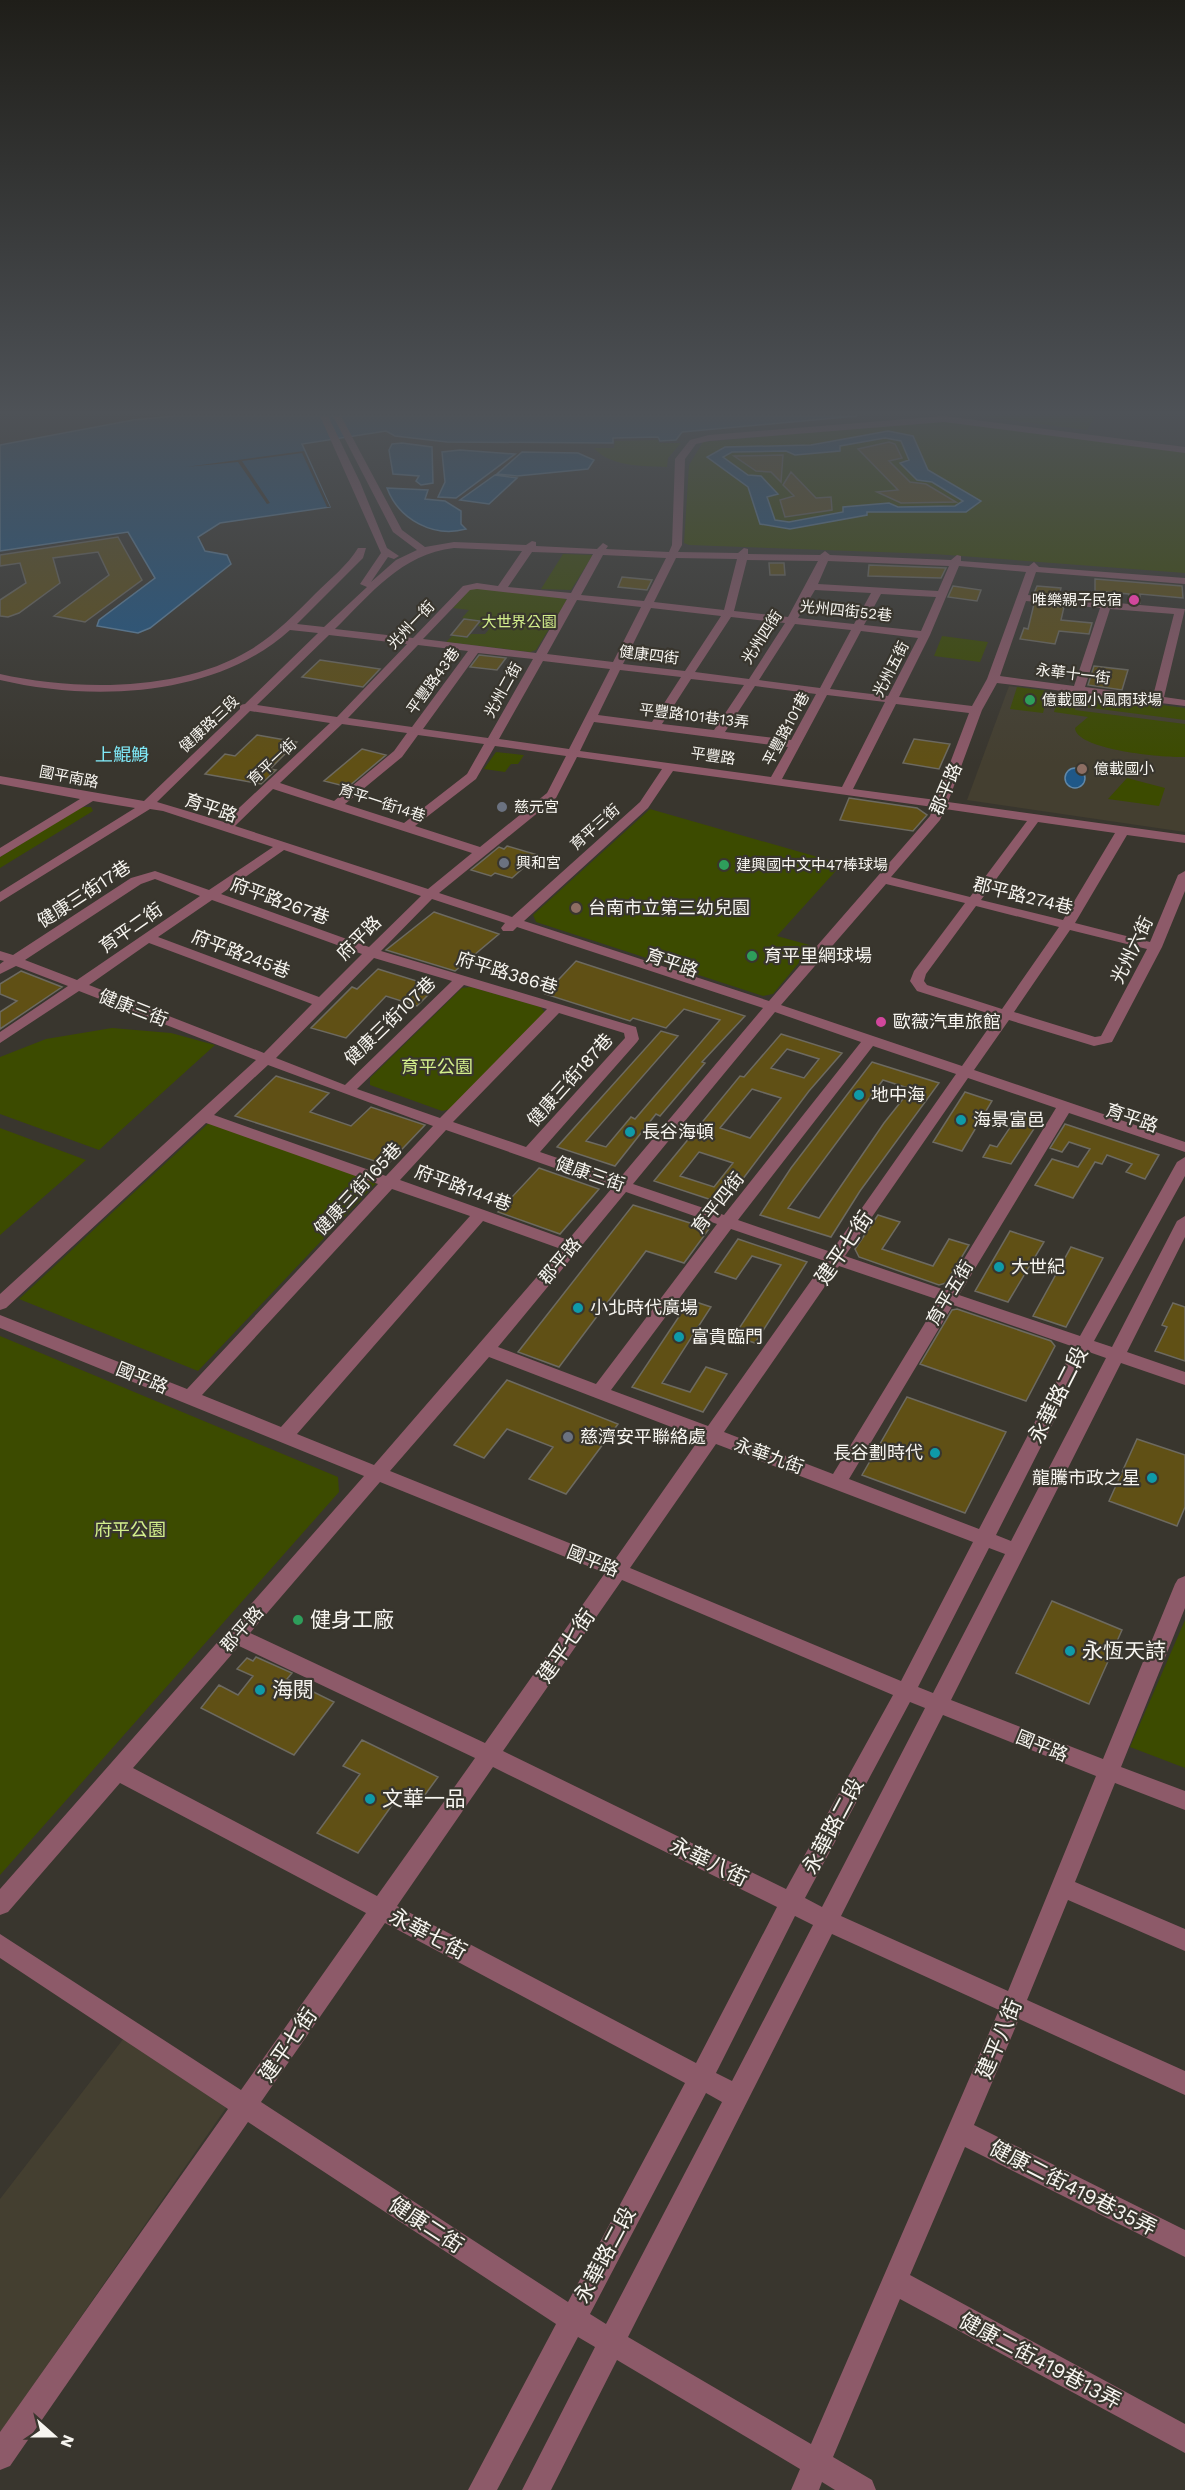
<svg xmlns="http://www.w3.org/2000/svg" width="1185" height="2490" viewBox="0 0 1185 2490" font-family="'Work Sans','Noto Sans TC',sans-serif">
	<rect width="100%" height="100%" fill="#39362e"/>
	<path fill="#443f30" d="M1009 686 1185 708V832L967 800Z
		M124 2038 226 2108 0 2433V2199Z"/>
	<path fill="#3c4b00" d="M977 416H1095L1087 430Z
		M943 420 1185 452V573L934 554 689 545 684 543 689 465 703 442Z
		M658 440 659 443H681L668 458 667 467C643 466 610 467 594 448H614L615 441Z
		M563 554 593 555 571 590 541 589Z
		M476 588 563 598 567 600 536 650 530 652 446 642 453 635 467 638 471 634H485L490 628 478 626 481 621 462 618 469 610 453 608 470 589Z
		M942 636 988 642 980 662 934 656Z
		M1017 687 1049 691 1043 713 1010 709Z
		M1060 692 1185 708V720L1076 706 1075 710 1185 724V757C1165 758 1076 750 1075 728L1088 717 1054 712Z
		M496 752 523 755H524L518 764H511L505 772 484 769Z
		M1127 778 1165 788 1159 806 1108 799Z
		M81 807H91L93 811 0 868V857Z
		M650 809 842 864 777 936 813 946 773 994 763 996 536 922 533 915Z
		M471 987 541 1007 545 1013 451 1109 442 1111 370 1085V1078L462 988Z
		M112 1028 171 1033 215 1045 99 1150 0 1114V1057L46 1039Z
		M212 1120 381 1178 198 1371 19 1299Z
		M0 1128 86 1160 0 1235Z
		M0 1336 338 1477 339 1492 0 1875Z
		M1185 1620V1768L1130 1747Z"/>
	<path fill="#1f5888" stroke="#6087a7" stroke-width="1.5" fill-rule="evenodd" d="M174 416H857L682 432 676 440 660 441 658 437 613 438V443L447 442 395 436 386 431 302 444 330 507 220 523 198 537 205 551 227 555 231 564 150 628 138 633 97 626 99 620 155 578 128 532 0 551V445L133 420Z
		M888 431 913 436 928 470 981 501 966 512H867V515L790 529 760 524 748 487 707 457 725 447 811 445ZM885 438 901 441 909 460 900 463 917 480 932 482 963 501 955 506 898 507 889 503 843 507V512L789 522 775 520 767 497 778 494 761 476 748 475 723 457 732 452 786 451 795 455 840 451V446Z
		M402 443 432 447 433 483 421 485 416 481 419 476 393 474 389 450 392 444Z
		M460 450 515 454 456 498 438 497 445 482 442 452Z
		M522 452 578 453 594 460 588 469 517 476 497 474Z
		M495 475 517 478 489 504 460 500Z
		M387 488 428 490 425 499 445 501 461 511V524L466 529C434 538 399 520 387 488Z
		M1065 778a10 10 0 1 1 20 0a10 10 0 1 1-20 0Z"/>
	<path fill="#39362e" d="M304 451 330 507H327L302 453 242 461 270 503 267 504 238 462 186 467Z"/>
	<path fill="#605015" stroke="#6d6a60" stroke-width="1.5" fill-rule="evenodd" d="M889 442 895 444 902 458 889 461 910 482 926 484 956 502 901 503 877 492 898 490 858 449Z
		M783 455 781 482 771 472 756 471 734 456Z
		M791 472 816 498 831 497 832 510 785 517 780 500 794 496 783 485Z
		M118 537 142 580 85 622 54 616 109 575 98 552 53 558 60 583 19 613 8 617 0 616V600L26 583 20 563 0 566V555Z
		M769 563H784L785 575H770Z
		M869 565 946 568 941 578 868 576Z
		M622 577 652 580 647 590 618 587Z
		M1095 579 1182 586 1183 598 1140 594V603L1129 602V594L1095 591Z
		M953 586 981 590 977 601 948 597Z
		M1037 586 1061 588 1059 596 1034 593Z
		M1034 604 1064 607 1061 620 1092 623 1089 634 1059 631 1055 644 1020 639 1024 628 1028 629Z
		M464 619 480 621 467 637 451 635Z
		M479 655 506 658 497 670 470 667Z
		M320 660 380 669 363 687 302 677Z
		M1094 666 1128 670 1122 690 1088 685Z
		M257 735 297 742 270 769 276 770 261 784 205 774 225 754 235 756Z
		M914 739 950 744 939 769 903 763Z
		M362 749 386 755 348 787 324 781Z
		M849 798 917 808 927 815 913 831 840 820Z
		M507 846 538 855 512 878 495 873 491 876 471 870 499 847 504 849Z
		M434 912 499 934 455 971 386 950Z
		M576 961 745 1016 702 1062 705 1063 660 1116 656 1114 615 1166 557 1147 661 1031 678 1036 586 1141 606 1147 631 1117 635 1119 720 1020 684 1009 666 1028 633 1018 630 1021 545 994Z
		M378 969 436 987 417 1006 386 996 346 1038 311 1028 352 987 357 989Z
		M21 971 62 987 0 1029V1012L17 1001 0 994V984Z
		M781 1034 842 1053 809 1091 724 1204 654 1181 740 1076 744 1077ZM787 1049 819 1059 804 1078 771 1068ZM752 1089 781 1098 750 1138 720 1128ZM699 1152 733 1163 714 1187 680 1176Z
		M872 1062 939 1083 860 1191 831 1237 760 1215 791 1168ZM883 1080 911 1089 884 1123 819 1218 788 1208Z
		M276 1076 329 1093 310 1112 351 1126 371 1107 425 1125 387 1165 235 1116Z
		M965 1092 992 1101 962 1151 933 1142Z
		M1021 1111 1041 1118 1011 1164 983 1157 990 1145 997 1147Z
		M1065 1124 1159 1155 1145 1179 1126 1172 1132 1164 1107 1155 1102 1164 1095 1162 1073 1198 1035 1185 1052 1159 1078 1167 1090 1149 1069 1142 1062 1152 1050 1148Z
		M539 1168 599 1189 560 1234 498 1212Z
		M633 1205 709 1229 684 1263 646 1251 559 1367 518 1352Z
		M878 1215 900 1222 882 1249 933 1266 949 1239 969 1245 946 1283 939 1285 859 1257 855 1249Z
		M1010 1231 1044 1242 1008 1302 975 1291Z
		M738 1239 807 1262 755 1343 734 1336 781 1265 752 1256 736 1279 715 1272Z
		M1071 1247 1103 1258 1066 1327 1033 1316Z
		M690 1300 711 1307 662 1383 690 1392 706 1367 727 1374 703 1412 632 1387Z
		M1173 1303 1185 1307V1361L1155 1351 1167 1327 1162 1325Z
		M957 1309 1051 1341 1055 1346 1026 1401 920 1364 952 1310Z
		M507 1380 618 1424 566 1494 529 1479 553 1447 507 1429 484 1458 454 1445Z
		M907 1397 1006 1432 965 1513 862 1475Z
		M1137 1439 1185 1455V1507L1177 1526 1109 1501Z
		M1052 1601 1122 1630 1089 1704 1016 1673Z
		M256 1657 292 1673 287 1679 334 1702 294 1755 201 1708 219 1685 238 1695 253 1676 237 1669 247 1658 253 1661Z
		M362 1740 438 1777 419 1803 400 1794 358 1853 317 1833 360 1774 343 1766Z"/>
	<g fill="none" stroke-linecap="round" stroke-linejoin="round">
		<path fill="#8d5a69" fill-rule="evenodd" d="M320 416H328L360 482 387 548 399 556 394 559 388 557 371 582 396 560 417 550 393 532 333 416H341L402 530 425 547 454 542 526 545 532 541 536 542V546L597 549 603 543 608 546 606 549 669 552 672 545 675 459 690 440 709 435 944 416 1185 447V453L944 422 709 441 696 444 685 459 682 545 678 552 738 553 744 548 748 549V554L820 555 825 551 830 555 951 560 957 555 961 556V561L1029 566 1034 562 1039 567 1185 578V584L1036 572 1028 595 1185 609 1164 697 1185 700V706L997 683 982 710 948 802 1185 835V843L1127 835 1075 923 1150 942 1178 875 1185 871V891L1162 947 1112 1042 1094 1046 1009 1020 974 1070 1185 1142V1152L1069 1113 959 1295 1080 1336 1177 1162 1185 1157V1176L1094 1341 1112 1347 1177 1221 1185 1216V1237L1127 1352 1185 1372V1385L1121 1363 951 1700 1103 1759 1175 1584 1178 1579 1185 1576V1608L1121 1767 1185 1791V1810L1115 1783 1075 1882 1185 1929V1951L1068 1900 1027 2000 1185 2071V2095L1019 2019 974 2125 1185 2230V2257L965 2147 910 2275 1185 2424V2453L900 2299 833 2457 872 2480 876 2490H835L822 2482 819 2490H791L800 2469 617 2360 551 2490H522L595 2347 578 2337 497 2490H468L556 2324 248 2122 10 2466 0 2470V2432L228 2109 0 1958V1934L241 2090 366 1913 120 1783 8 1912 0 1915V1889L364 1476 0 1328V1315L187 1389 378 1184 206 1123 6 1308 0 1310V1294L256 1060 79 991 0 1043V1032L68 986 16 966 0 974V964L4 961 0 960V951L13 955 131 878 155 871 209 890 273 847 163 811 150 809 0 902V892L135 808 93 801 0 857V848L80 799 0 784V776L144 801 240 709V705L245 704 318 633 290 630C216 697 93 702 0 680V674C76 691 181 692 250 650 275 635 294 615 315 594 329 580 348 565 358 548H366L363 558 297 624 324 627 367 587 360 584 381 553ZM454 548 522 551 498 586 477 583 463 586 413 638 335 629C371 594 401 554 454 548ZM532 552 593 554 571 593 508 587ZM603 555 666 558 644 601 581 595ZM676 558 737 559 724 610 654 602ZM747 560 818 561 788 617 734 611ZM828 561 949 566 938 591 818 584ZM959 566 1026 572 987 679 972 706 899 697 930 635ZM477 589 567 599 536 653 423 639 470 590ZM815 590 871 593 854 624 798 618ZM881 594 936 597 921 631 864 625ZM577 600 641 607 613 662 547 654ZM1026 601 1100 608 1074 686 1000 676ZM651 608 721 616 685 671 623 664ZM1110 609 1174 614 1153 696 1085 687ZM731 617 785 623 749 679 695 672ZM795 624 851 630 820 688 759 680ZM861 631 918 638 888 696 830 689ZM329 635 407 644 337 717 257 705ZM418 645 468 651 412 727 348 718ZM478 653 533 659 488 738 423 729ZM543 661 610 669 569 749 499 739ZM620 670 681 677 652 722 598 715ZM691 679 744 685 714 730 662 724ZM755 686 816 694 791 740 725 732ZM827 695 885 702 842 787 782 779ZM896 704 969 713 936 800 853 789ZM250 711 330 723 224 822 157 802ZM594 722 788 747 771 777 580 751ZM342 724 407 733 394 751 334 801 280 783ZM418 735 484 744 467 774 404 823 345 804 402 757ZM495 746 566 756 547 793 480 847 415 826 476 779ZM577 757 662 769 640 802 512 917 439 893 556 798ZM673 771 933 807 930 816 769 1001 524 921 648 808ZM273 789 472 853 428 889 235 826ZM945 809 1027 821 970 897 891 877 940 820ZM1038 822 1115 833 1063 920 981 900ZM284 850 421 896 369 947 221 894ZM155 879 200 896 77 980 25 960 141 884ZM886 884 965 903 914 971 910 981 917 991 997 1016 962 1066 781 1005ZM432 899 505 923 501 928 503 931H513L517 927 763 1008 619 1179 540 1152 637 1042 639 1039 636 1027 381 951ZM212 900 362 954 319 997 158 937ZM976 906 1059 927 1002 1009 927 985 924 981 926 974ZM1070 930 1147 949 1101 1036 1095 1037 1014 1012ZM149 943 312 1004 264 1053 89 985ZM374 958 452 981 345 1085 276 1058ZM464 985 547 1009 440 1118 357 1089ZM775 1012 861 1042 724 1215 633 1184ZM559 1013 624 1033 625 1038 526 1147 453 1122ZM873 1046 956 1074 831 1252 738 1220ZM268 1065 433 1126 386 1176 214 1115ZM968 1078 1056 1108 945 1290 845 1256ZM446 1130 612 1188 568 1240 400 1180ZM392 1189 470 1216 281 1427 202 1395ZM626 1192 717 1224 596 1384 498 1347ZM483 1221 561 1249 374 1465 297 1434ZM731 1229 825 1261 708 1426 611 1390ZM839 1266 939 1300 833 1474 724 1432ZM953 1305 1074 1347 979 1529 849 1479ZM1089 1352 1106 1358 1011 1541 996 1535ZM489 1357 700 1438 614 1561 390 1471ZM716 1444 973 1542 901 1681 630 1568ZM380 1482 605 1573 485 1743 250 1633ZM989 1548 1005 1554 933 1693 918 1687ZM622 1580 893 1695 786 1889 503 1751ZM239 1646 475 1758 377 1896 133 1768ZM910 1702 925 1708 822 1907 805 1898ZM943 1715 1096 1776 1008 1991 841 1916ZM493 1767 777 1907 696 2063 397 1906ZM795 1916 813 1925 732 2081 716 2073ZM385 1923 685 2083 568 2302 261 2102ZM832 1934 999 2010 811 2444 628 2337ZM706 2093 722 2102 606 2324 590 2314Z"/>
	</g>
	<linearGradient id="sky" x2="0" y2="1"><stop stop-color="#1f1e19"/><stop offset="0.54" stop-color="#4e5257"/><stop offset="1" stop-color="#4e5257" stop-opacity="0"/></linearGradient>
	<rect width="1185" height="764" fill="url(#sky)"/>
	<g fill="#d1479c" stroke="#39362e" stroke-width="2">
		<circle cx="1134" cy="600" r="6"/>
		<circle cx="881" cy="1022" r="6"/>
	</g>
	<g fill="#2e9e5b" stroke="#39362e" stroke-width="2">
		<circle cx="1030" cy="700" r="6"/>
		<circle cx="724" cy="865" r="6"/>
		<circle cx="752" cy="956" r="6"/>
		<circle cx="298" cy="1620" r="6"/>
	</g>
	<g fill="#8d6e63" stroke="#39362e" stroke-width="2">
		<circle cx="1082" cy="769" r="6"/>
		<circle cx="576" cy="908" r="6"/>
	</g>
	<g fill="#6b7280" stroke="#39362e" stroke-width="2">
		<circle cx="502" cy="807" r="6"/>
		<circle cx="504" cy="863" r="6"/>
		<circle cx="568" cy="1437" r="6"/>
	</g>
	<g fill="#0f9aa8" stroke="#39362e" stroke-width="2">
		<circle cx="859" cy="1095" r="6"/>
		<circle cx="961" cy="1120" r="6"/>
		<circle cx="630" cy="1132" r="6"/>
		<circle cx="999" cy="1267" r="6"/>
		<circle cx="578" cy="1308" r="6"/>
		<circle cx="679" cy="1337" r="6"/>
		<circle cx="935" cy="1453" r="6"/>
		<circle cx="1152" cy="1478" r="6"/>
		<circle cx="1070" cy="1651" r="6"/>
		<circle cx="260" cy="1690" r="6"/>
		<circle cx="370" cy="1799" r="6"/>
	</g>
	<g text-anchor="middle" stroke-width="4.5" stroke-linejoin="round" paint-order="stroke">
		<g font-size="15" fill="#f7f5f0" stroke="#39362e" text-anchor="start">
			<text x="1122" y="605" text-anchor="end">唯樂親子民宿</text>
			<text x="1042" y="705">億載國小風雨球場</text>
			<text x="1094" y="774">億載國小</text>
			<text x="514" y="812">慈元宮</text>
			<text x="516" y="868">興和宮</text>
			<text x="736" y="870">建興國中文中47棒球場</text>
		</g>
		<g font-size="15" fill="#f7f5f0" stroke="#39362e">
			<text transform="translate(846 611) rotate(6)" y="5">光州四街52巷</text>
			<text transform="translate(411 625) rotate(-46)" y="5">光州一街</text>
			<text transform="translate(762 637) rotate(-57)" y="5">光州四街</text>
			<text transform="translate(649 655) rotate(7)" y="5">健康四街</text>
			<text transform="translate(891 669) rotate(-63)" y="5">光州五街</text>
			<text transform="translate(1073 674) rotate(7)" y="5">永華十一街</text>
			<text transform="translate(433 681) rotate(-54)" y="5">平豐路43巷</text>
			<text transform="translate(503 690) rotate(-61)" y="5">光州二街</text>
			<text transform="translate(694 716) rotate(7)" y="5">平豐路101巷13弄</text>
			<text transform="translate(209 724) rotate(-43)" y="5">健康路三段</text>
			<text transform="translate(786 729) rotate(-62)" y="5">平豐路101巷</text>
			<text transform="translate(713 756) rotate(8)" y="5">平豐路</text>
			<text transform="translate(272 762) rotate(-43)" y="5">育平一街</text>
			<text transform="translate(69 777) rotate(11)" y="5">國平南路</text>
			<text transform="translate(382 803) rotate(18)" y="5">育平一街14巷</text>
			<text transform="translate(595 827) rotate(-42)" y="5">育平三街</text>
		</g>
		<g font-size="15" fill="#d3ef8c" stroke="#39362e">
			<text x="519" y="627">大世界公園</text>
		</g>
		<g font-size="18" fill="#7fe8f7" stroke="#39362e">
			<text x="122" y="761">上鯤鯓</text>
		</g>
		<g font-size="18" fill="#f7f5f0" stroke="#39362e">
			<text transform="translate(946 789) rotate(-67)" y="6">郡平路</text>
			<text transform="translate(211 808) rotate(19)" y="6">育平路</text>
			<text transform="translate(84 894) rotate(-33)" y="6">健康三街17巷</text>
			<text transform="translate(1023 896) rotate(14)" y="6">郡平路274巷</text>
			<text transform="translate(280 901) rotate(20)" y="6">府平路267巷</text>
			<text transform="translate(131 928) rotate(-35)" y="6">育平二街</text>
			<text transform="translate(359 938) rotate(-45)" y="6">府平路</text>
			<text transform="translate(1132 950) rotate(-64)" y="6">光州六街</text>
			<text transform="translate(241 954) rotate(21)" y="6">府平路245巷</text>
			<text transform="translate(672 963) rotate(19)" y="6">育平路</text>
			<text transform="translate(507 973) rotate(17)" y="6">府平路386巷</text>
			<text transform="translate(133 1008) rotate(21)" y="6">健康三街</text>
			<text transform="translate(390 1021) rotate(-44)" y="6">健康三街107巷</text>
			<text transform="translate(570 1080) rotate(-48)" y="6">健康三街187巷</text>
			<text transform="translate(1132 1118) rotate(19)" y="6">育平路</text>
			<text transform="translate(590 1174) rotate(19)" y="6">健康三街</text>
			<text transform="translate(463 1188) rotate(20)" y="6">府平路144巷</text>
			<text transform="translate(358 1189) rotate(-47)" y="6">健康三街165巷</text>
			<text transform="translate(718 1203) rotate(-52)" y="6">育平四街</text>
			<text transform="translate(560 1261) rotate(-50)" y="6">郡平路</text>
			<text transform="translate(950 1293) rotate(-59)" y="6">育平五街</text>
			<text transform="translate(142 1378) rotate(22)" y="6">國平路</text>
			<text transform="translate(769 1456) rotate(20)" y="6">永華九街</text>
			<text transform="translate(593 1561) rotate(22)" y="6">國平路</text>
			<text transform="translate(242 1629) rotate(-49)" y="6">郡平路</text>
			<text transform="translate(1042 1746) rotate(22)" y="6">國平路</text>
		</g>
		<g font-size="18" fill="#f7f5f0" stroke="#39362e" text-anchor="start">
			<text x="588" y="914">台南市立第三幼兒園</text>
			<text x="764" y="962">育平里網球場</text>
			<text x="893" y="1028">歐薇汽車旅館</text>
			<text x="871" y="1101">地中海</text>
			<text x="973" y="1126">海景富邑</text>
			<text x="642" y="1138">長谷海頓</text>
			<text x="1011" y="1273">大世紀</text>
			<text x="590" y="1314">小北時代廣場</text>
			<text x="691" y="1343">富貴臨門</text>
			<text x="580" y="1443">慈濟安平聯絡處</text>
			<text x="923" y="1459" text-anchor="end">長谷劃時代</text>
			<text x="1140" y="1484" text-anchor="end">龍騰市政之星</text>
		</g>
		<g font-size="18" fill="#d3ef8c" stroke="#39362e">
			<text x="437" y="1073">育平公園</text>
			<text x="130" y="1536">府平公園</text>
		</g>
		<g font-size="21" fill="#f7f5f0" stroke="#39362e">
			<text transform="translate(844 1248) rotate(-55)" y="7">建平七街</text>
			<text transform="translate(1058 1395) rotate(-63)" y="7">永華路二段</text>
			<text transform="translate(566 1646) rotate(-55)" y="7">建平七街</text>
			<text transform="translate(833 1826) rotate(-62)" y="7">永華路二段</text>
			<text transform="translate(709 1862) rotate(26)" y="7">永華八街</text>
			<text transform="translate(428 1934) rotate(28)" y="7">永華七街</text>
			<text transform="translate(999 2039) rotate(-67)" y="7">建平八街</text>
			<text transform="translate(288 2045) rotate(-55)" y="7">建平七街</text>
			<text transform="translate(1073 2188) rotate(27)" y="7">健康二街419巷35弄</text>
			<text transform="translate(426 2225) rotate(33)" y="7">健康二街</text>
			<text transform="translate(605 2255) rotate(-62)" y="7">永華路二段</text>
			<text transform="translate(1040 2361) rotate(28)" y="7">健康二街419巷13弄</text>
		</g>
		<g font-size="21" fill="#f7f5f0" stroke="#39362e" text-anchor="start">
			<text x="310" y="1627">健身工廠</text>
			<text x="1082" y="1658">永恆天詩</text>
			<text x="272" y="1697">海閱</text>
			<text x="382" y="1806">文華一品</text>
		</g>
	</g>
	<g transform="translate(54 2436) rotate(111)" stroke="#39362e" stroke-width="4.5" paint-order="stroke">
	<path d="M0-4.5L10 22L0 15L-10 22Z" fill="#f7f5f0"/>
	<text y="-9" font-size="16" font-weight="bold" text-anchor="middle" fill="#f7f5f0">N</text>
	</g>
</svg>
